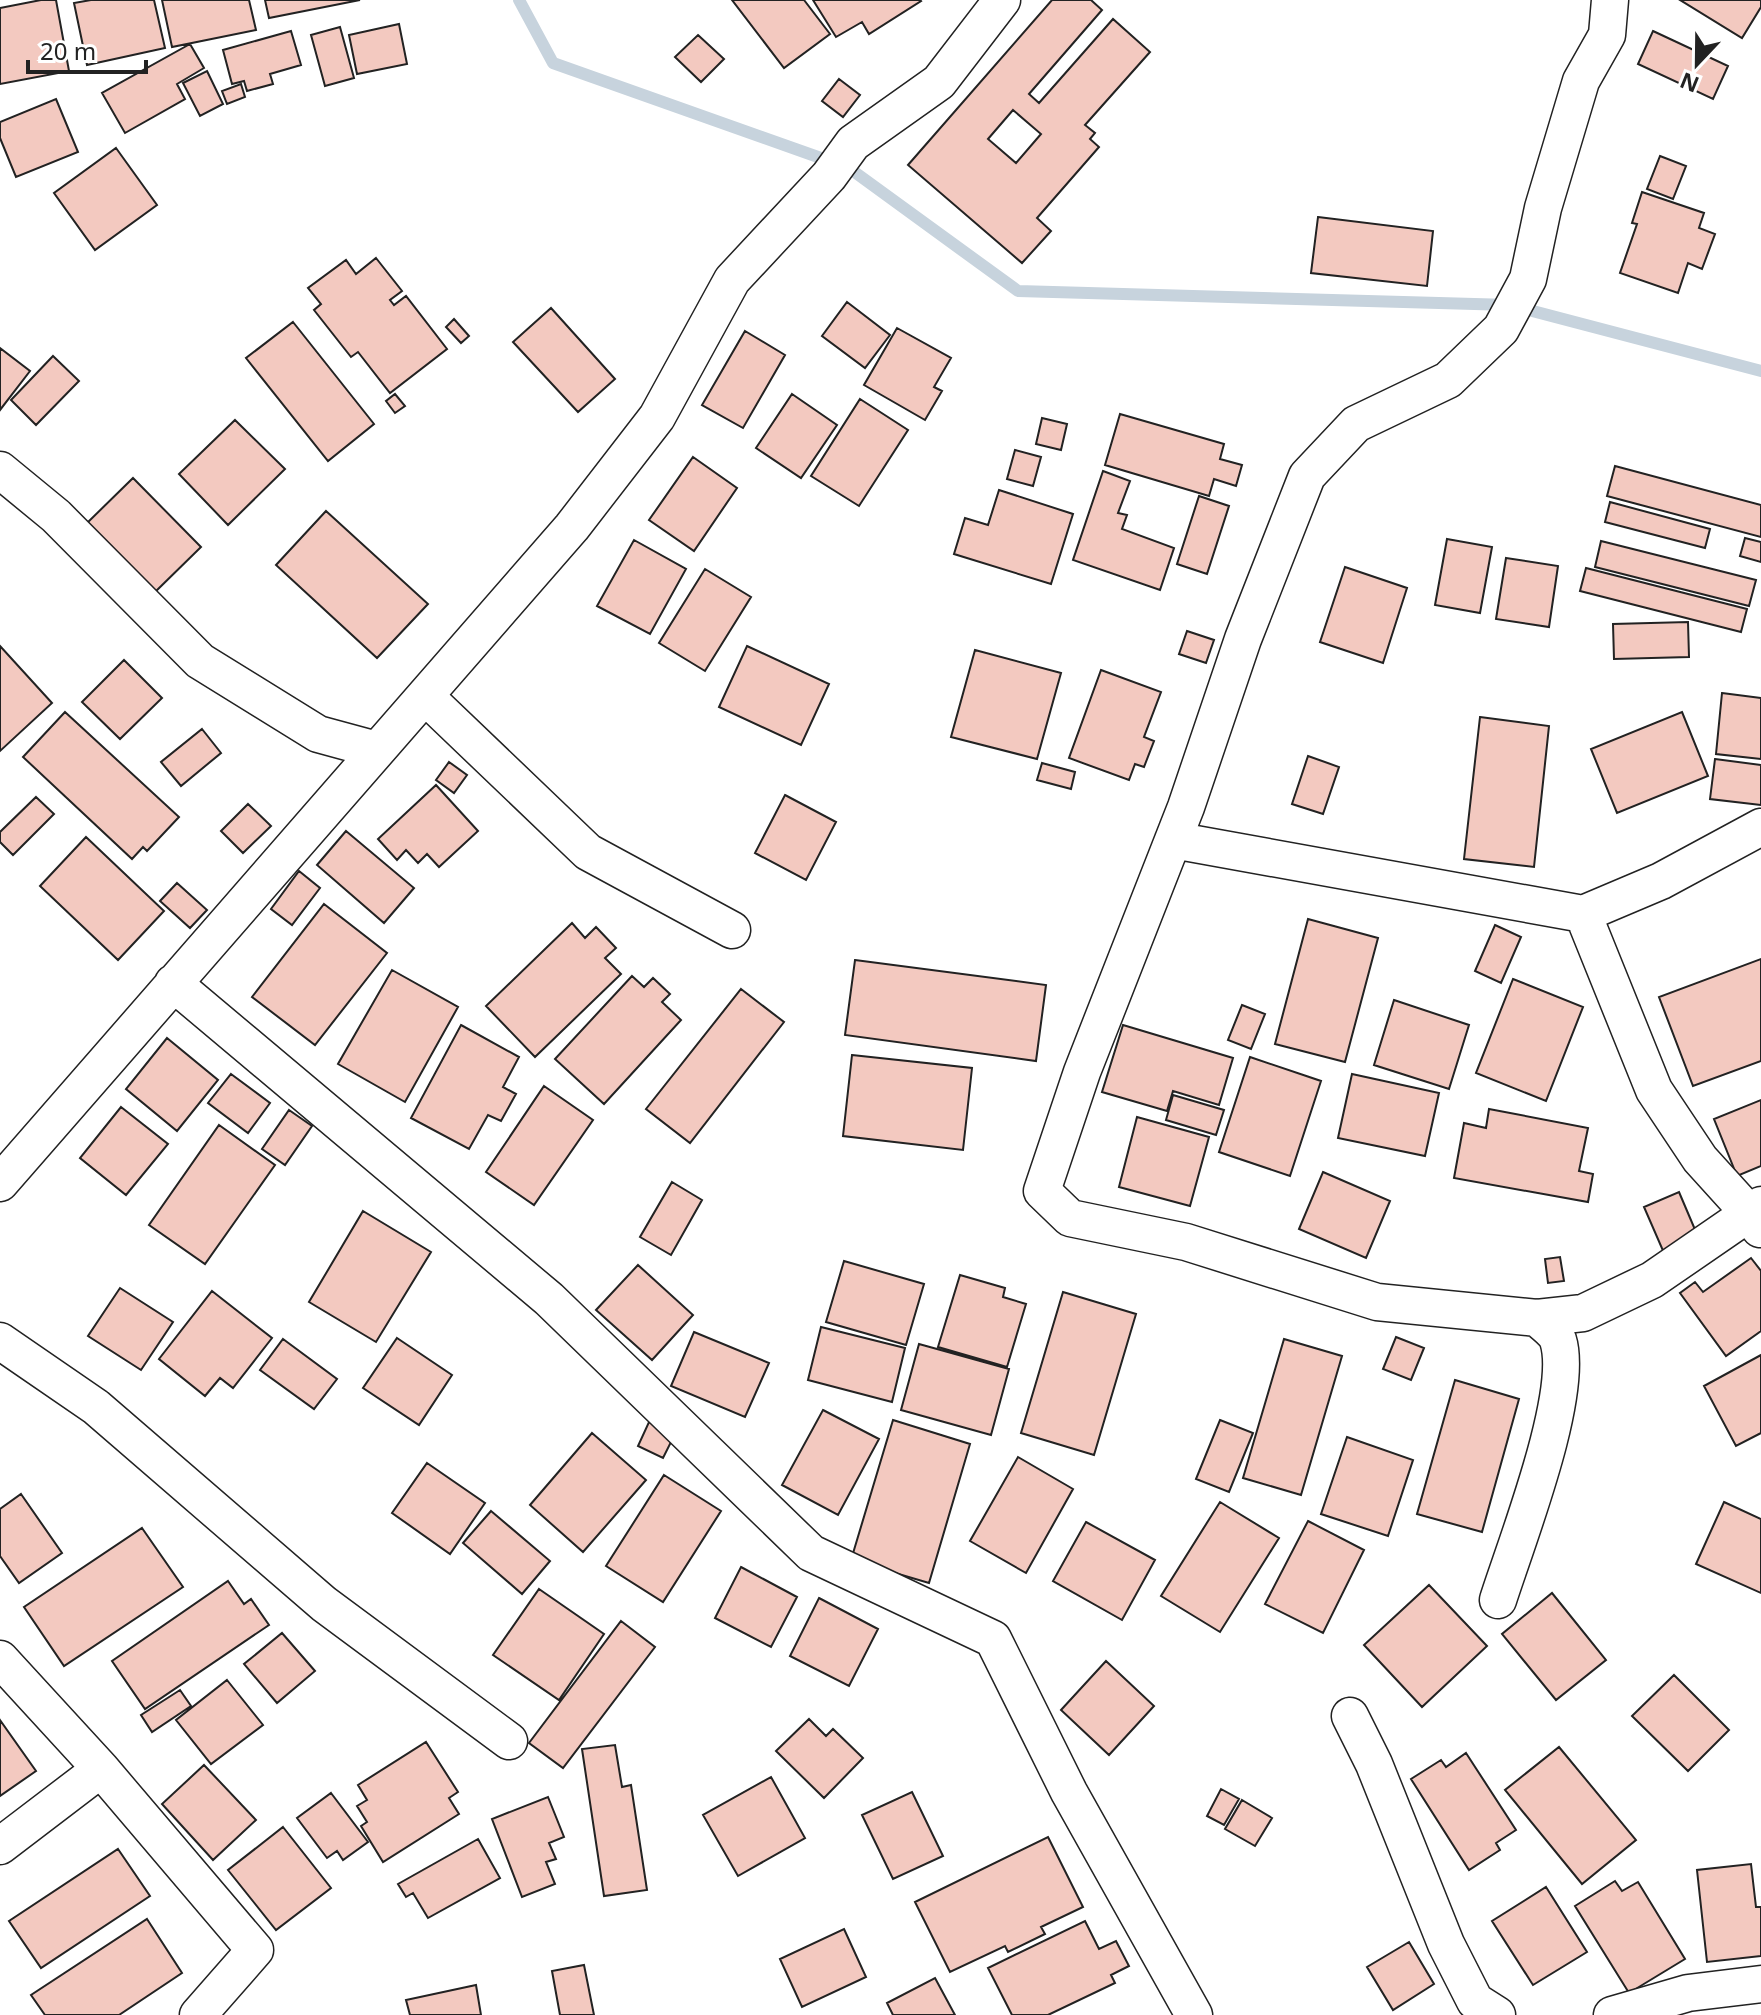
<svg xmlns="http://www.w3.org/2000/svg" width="1761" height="2015" viewBox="0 0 1761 2015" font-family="'Noto Sans',sans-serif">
	<rect width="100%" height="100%" fill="#fff"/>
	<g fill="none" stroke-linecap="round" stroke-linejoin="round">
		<path stroke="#c7d3dd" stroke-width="12" d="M519 0 553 63 849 168 1018 291 1510 305 1761 371"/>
	</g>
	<path fill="#f3c9c0" stroke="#222" stroke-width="2" fill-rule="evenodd" d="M41 0H56L69 71 0 84V8Z
		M91 0H154L165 48 87 65 74 3Z
		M162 0H249L256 30 172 47Z
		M265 0H360L269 18Z
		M732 0H804L830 34 784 68Z
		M813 0H920L921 1 869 34 862 22 836 37Z
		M1052 0H1091L1102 10 1029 94 1039 103 1113 19 1150 52 1085 125 1095 133 1090 139 1099 147 1037 218 1051 231 1022 263 908 165ZM1013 110 1041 134 1016 163 988 139Z
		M1680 0H1761V7L1742 38Z
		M399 24 407 64 357 74 349 35Z
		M340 27 354 78 325 86 311 35Z
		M291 31 301 65 270 74 273 84 247 91 244 81 232 84 223 50Z
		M1653 31 1728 66 1713 99 1638 64Z
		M698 35 724 59 701 82 675 57Z
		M190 44 204 68 177 84 185 99 125 133 102 93Z
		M207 71 223 104 200 116 183 83Z
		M839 79 860 95 843 117 822 101Z
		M241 84 245 97 227 104 222 91Z
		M56 99 78 152 16 177 0 138V122Z
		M116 148 157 205 95 250 54 193Z
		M1660 156 1686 166 1673 199 1647 189Z
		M1642 192 1704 213 1699 228 1715 234 1702 269 1688 263 1678 293 1620 273 1637 224 1632 223Z
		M1318 217 1433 231 1427 286 1311 273Z
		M376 258 402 291 390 300 394 305 406 296 447 349 390 393 358 352 351 357 314 310 321 304 308 288 346 260 356 274Z
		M847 302 890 335 865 368 822 336Z
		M551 308 615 379 578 412 513 342Z
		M454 319 469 336 461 343 446 327Z
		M293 322 374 424 328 461 246 358Z
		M897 328 951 358 934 387 942 391 925 420 864 385Z
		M745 331 785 355 743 428 702 405Z
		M0 348 30 371 0 410Z
		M53 356 79 381 36 425 11 400Z
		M395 394 405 406 395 413 386 401Z
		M792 394 837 425 801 478 756 448Z
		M860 399 908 430 859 506 811 476Z
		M1120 414 1224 444 1220 459 1242 465 1236 486 1214 479 1209 496 1105 465Z
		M1042 418 1067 424 1061 450 1036 444Z
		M235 420 285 469 228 525 179 474Z
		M1015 450 1041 457 1033 486 1007 479Z
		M693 457 737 488 694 551 649 520Z
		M1615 466 1761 505V537L1607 496Z
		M1103 471 1130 481 1118 513 1127 515 1122 529 1174 548 1160 590 1073 560Z
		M133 478 201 547 153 594 85 525Z
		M999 490 1073 514 1051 584 954 554 965 518 988 525Z
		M1199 496 1229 506 1207 574 1177 564Z
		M1610 502 1710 529 1705 548 1605 522Z
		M326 511 428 604 377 658 276 565Z
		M1745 538 1761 542V562L1740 556Z
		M1447 539 1492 547 1480 613 1435 605Z
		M634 540 686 569 650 634 597 606Z
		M1601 541 1756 580 1749 606 1595 567Z
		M1506 558 1558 566 1549 627 1496 619Z
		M1345 567 1407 588 1383 663 1320 642Z
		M1586 568 1747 609 1741 632 1580 591Z
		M705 569 751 597 705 671 659 643Z
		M1688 622 1689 657 1614 659 1613 624Z
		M1187 631 1214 640 1206 663 1179 654Z
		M0 646 52 703 0 751Z
		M747 646 829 684 801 745 719 707Z
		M975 650 1061 673 1037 759 951 737Z
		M124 660 162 698 120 739 82 702Z
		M1101 670 1161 692 1144 737 1154 741 1144 767 1135 764 1129 780 1069 758Z
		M1722 693 1761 698V759L1716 754Z
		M65 712 179 817 147 851 143 847 132 859 23 757Z
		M1682 712 1708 776 1617 813 1591 749Z
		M1480 717 1549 726 1534 867 1464 859Z
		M202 729 221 753 181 786 161 762Z
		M1308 756 1339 767 1323 814 1292 804Z
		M1715 759 1761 765V805L1710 799Z
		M449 762 467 775 454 793 436 780Z
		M1042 763 1075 772 1071 789 1037 780Z
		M436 785 478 831 439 867 427 854 418 863 406 850 397 860 378 839Z
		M785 795 836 822 806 880 755 853Z
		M36 797 54 814 13 855 0 842V832Z
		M248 804 271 826 243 853 221 831Z
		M346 831 414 888 384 923 317 865Z
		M86 837 164 911 118 960 40 886Z
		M299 871 320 888 292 925 271 909Z
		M177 883 207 910 190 928 160 901Z
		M324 904 387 953 315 1045 252 997Z
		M1308 919 1378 938 1345 1062 1275 1044Z
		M572 923 585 938 596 927 616 948 605 958 621 974 535 1057 486 1006Z
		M1495 925 1521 937 1501 983 1475 971Z
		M1761 959V1061L1693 1086 1659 997Z
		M855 960 1046 985 1036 1061 845 1035Z
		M392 970 458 1007 405 1102 338 1064Z
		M632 976 644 987 653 978 670 994 662 1002 681 1020 604 1104 555 1059Z
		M1513 979 1583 1007 1546 1101 1476 1073Z
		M741 989 784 1022 690 1143 646 1109Z
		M1394 1000 1469 1025 1449 1089 1374 1065Z
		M1242 1005 1265 1014 1251 1049 1228 1040Z
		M461 1025 519 1057 503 1087 516 1094 501 1121 488 1115 469 1149 411 1118Z
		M1123 1025 1233 1058 1219 1105 1173 1091 1167 1111 1102 1092Z
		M167 1038 218 1080 177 1131 126 1089Z
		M852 1055 972 1068 963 1150 843 1136Z
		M1250 1057 1321 1081 1290 1176 1219 1152Z
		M231 1074 270 1103 248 1133 208 1103Z
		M1352 1074 1439 1093 1425 1156 1338 1138Z
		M544 1086 593 1120 534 1205 486 1172Z
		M1173 1095 1224 1110 1216 1135 1166 1120Z
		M1761 1100V1166L1737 1176 1714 1119Z
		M121 1107 168 1144 126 1195 80 1158Z
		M1489 1109 1588 1128 1579 1171 1593 1174 1588 1202 1454 1178 1464 1123 1486 1128Z
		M289 1110 312 1126 285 1165 262 1149Z
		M1137 1117 1209 1137 1190 1206 1119 1187Z
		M219 1125 275 1165 205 1264 149 1225Z
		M1323 1172 1390 1201 1366 1258 1299 1229Z
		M672 1182 702 1200 671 1255 640 1237Z
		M1679 1192 1699 1239 1664 1253 1644 1207Z
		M363 1211 431 1252 376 1342 309 1302Z
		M1560 1257 1564 1281 1548 1283 1545 1259Z
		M1751 1258 1761 1271V1331L1726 1356 1680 1293 1695 1282 1703 1292Z
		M844 1261 924 1284 906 1345 826 1322Z
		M638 1265 693 1315 652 1360 596 1310Z
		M960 1275 1005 1288 1003 1297 1026 1304 1007 1367 938 1347Z
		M120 1288 173 1322 141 1370 88 1336Z
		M212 1291 272 1338 233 1388 220 1378 205 1396 159 1359Z
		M1063 1292 1136 1314 1094 1455 1021 1433Z
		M821 1327 905 1348 892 1402 808 1380Z
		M694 1332 769 1363 745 1417 671 1386Z
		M1396 1337 1424 1348 1411 1380 1383 1369Z
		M397 1338 452 1375 419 1425 363 1388Z
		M283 1339 337 1379 314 1409 260 1370Z
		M1284 1339 1342 1356 1301 1495 1243 1478Z
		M919 1344 1009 1369 991 1435 901 1410Z
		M1761 1355V1433L1736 1446 1704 1386Z
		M1455 1380 1519 1399 1482 1532 1417 1514Z
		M823 1410 879 1439 838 1515 782 1485Z
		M893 1420 970 1444 929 1583 851 1560Z
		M1220 1420 1253 1433 1229 1492 1196 1479Z
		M649 1422 675 1434 663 1458 638 1446Z
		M592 1433 646 1480 583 1552 530 1505Z
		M1347 1437 1413 1460 1388 1536 1321 1514Z
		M1018 1457 1073 1489 1026 1573 970 1541Z
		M427 1463 485 1503 450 1554 392 1513Z
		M664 1475 721 1511 663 1602 606 1566Z
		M21 1494 62 1553 19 1583 0 1556V1509Z
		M1220 1502 1279 1538 1220 1632 1161 1596Z
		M1724 1502 1761 1519V1593L1696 1564Z
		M491 1511 550 1561 522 1594 463 1543Z
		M1308 1521 1364 1550 1323 1633 1265 1604Z
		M1086 1522 1155 1560 1122 1620 1053 1581Z
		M142 1528 183 1587 64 1666 24 1607Z
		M741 1567 797 1597 771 1647 715 1618Z
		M228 1581 244 1604 251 1599 269 1625 145 1709 112 1661Z
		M1429 1585 1487 1646 1422 1707 1364 1645Z
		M539 1589 604 1634 559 1700 493 1655Z
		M1552 1593 1606 1660 1556 1700 1502 1634Z
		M819 1598 878 1629 849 1686 790 1656Z
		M621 1621 655 1647 563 1768 529 1743Z
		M282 1633 315 1671 277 1703 244 1664Z
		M1106 1661 1154 1706 1109 1755 1061 1710Z
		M1674 1675 1729 1730 1688 1771 1632 1716Z
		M227 1680 263 1725 211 1764 176 1720Z
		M180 1690 191 1706 152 1732 141 1715Z
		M809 1719 826 1736 833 1729 863 1758 824 1798 776 1751Z
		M0 1720 36 1771 0 1796Z
		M426 1742 458 1792 449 1798 459 1814 383 1862 361 1826 367 1822 357 1806 367 1800 358 1785Z
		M615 1745 622 1787 631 1785 647 1890 604 1896 582 1749Z
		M1559 1747 1636 1840 1582 1884 1505 1790Z
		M1466 1753 1516 1830 1496 1843 1500 1850 1469 1870 1411 1779 1441 1760 1446 1767Z
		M204 1765 256 1820 213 1860 162 1804Z
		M771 1777 805 1838 738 1876 703 1815Z
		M1221 1789 1239 1799 1224 1825 1207 1816Z
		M912 1792 943 1856 893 1879 862 1815Z
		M331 1793 368 1842 343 1860 337 1851 327 1858 297 1818Z
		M548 1797 564 1837 549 1843 556 1859 546 1862 555 1884 522 1897 492 1819Z
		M1242 1800 1272 1818 1255 1846 1225 1829Z
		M283 1827 331 1888 276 1930 228 1870Z
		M1048 1837 1083 1907 1041 1927 1045 1934 1008 1952 1005 1946 950 1972 915 1902Z
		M478 1839 500 1878 428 1918 413 1893 406 1897 398 1884Z
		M118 1849 150 1896 41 1968 9 1921Z
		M1751 1864 1756 1907H1761V1956L1707 1962 1697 1870Z
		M1615 1881 1622 1891 1638 1882 1685 1959 1629 1993 1575 1906Z
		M1546 1887 1587 1952 1533 1985 1492 1921Z
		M147 1919 182 1973 119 2015H45L31 1995Z
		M1085 1921 1099 1949 1116 1941 1129 1966 1111 1975 1115 1983 1048 2015H1012L988 1968Z
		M844 1929 866 1977 802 2007 780 1959Z
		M1409 1942 1434 1984 1393 2010 1367 1967Z
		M584 1965 594 2015H560L552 1971Z
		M935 1978 955 2015H893L887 2003Z
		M476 1985 481 2015H410L406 2000Z"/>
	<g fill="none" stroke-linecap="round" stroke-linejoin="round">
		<defs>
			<path id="street" d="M1610 0 1607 35 1581 81 1543 208 1528 279 1501 329 1448 380 1356 424 1307 476 1243 639 1186 807 1082 1072 1042 1191 1070 1218 1186 1242 1377 1302 1537 1318 1583 1313 1652 1280 1761 1205
				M0 470 56 516 200 661 318 734 377 750
				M425 696 588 852 732 930
				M1173 840 1583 914 1654 1090 1700 1159 1748 1212 1760 1229
				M1583 914 1661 881 1761 827
				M173 983 549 1299 811 1553 993 1639 1069 1792 1194 2015
				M0 1183 572 527 657 417 732 280 829 176 853 143 939 82 1002 0
				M0 1341 96 1407 324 1604 509 1741
				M1498 1600C1516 1543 1575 1394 1558 1340 1555 1332 1544 1324 1537 1318
				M0 1659 101 1769 255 1950 198 2015
				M1350 1716 1374 1764 1446 1944 1475 2001 1497 2015
				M0 1846 101 1769
				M1612 2015 1688 1993 1761 1984"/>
		</defs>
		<use href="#street" stroke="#222" stroke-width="39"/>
		<use href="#street" stroke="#fff" stroke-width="36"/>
	</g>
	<g transform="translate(1697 64) rotate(202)" stroke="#ffffff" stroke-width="6" paint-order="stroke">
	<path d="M0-6L14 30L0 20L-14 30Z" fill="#222222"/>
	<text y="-12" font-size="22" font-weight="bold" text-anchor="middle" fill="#222222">N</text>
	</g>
	<path d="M28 60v12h118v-12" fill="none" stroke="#222222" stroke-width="4"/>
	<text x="40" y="60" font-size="24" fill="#222222" stroke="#ffffff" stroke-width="6" paint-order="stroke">20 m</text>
</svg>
